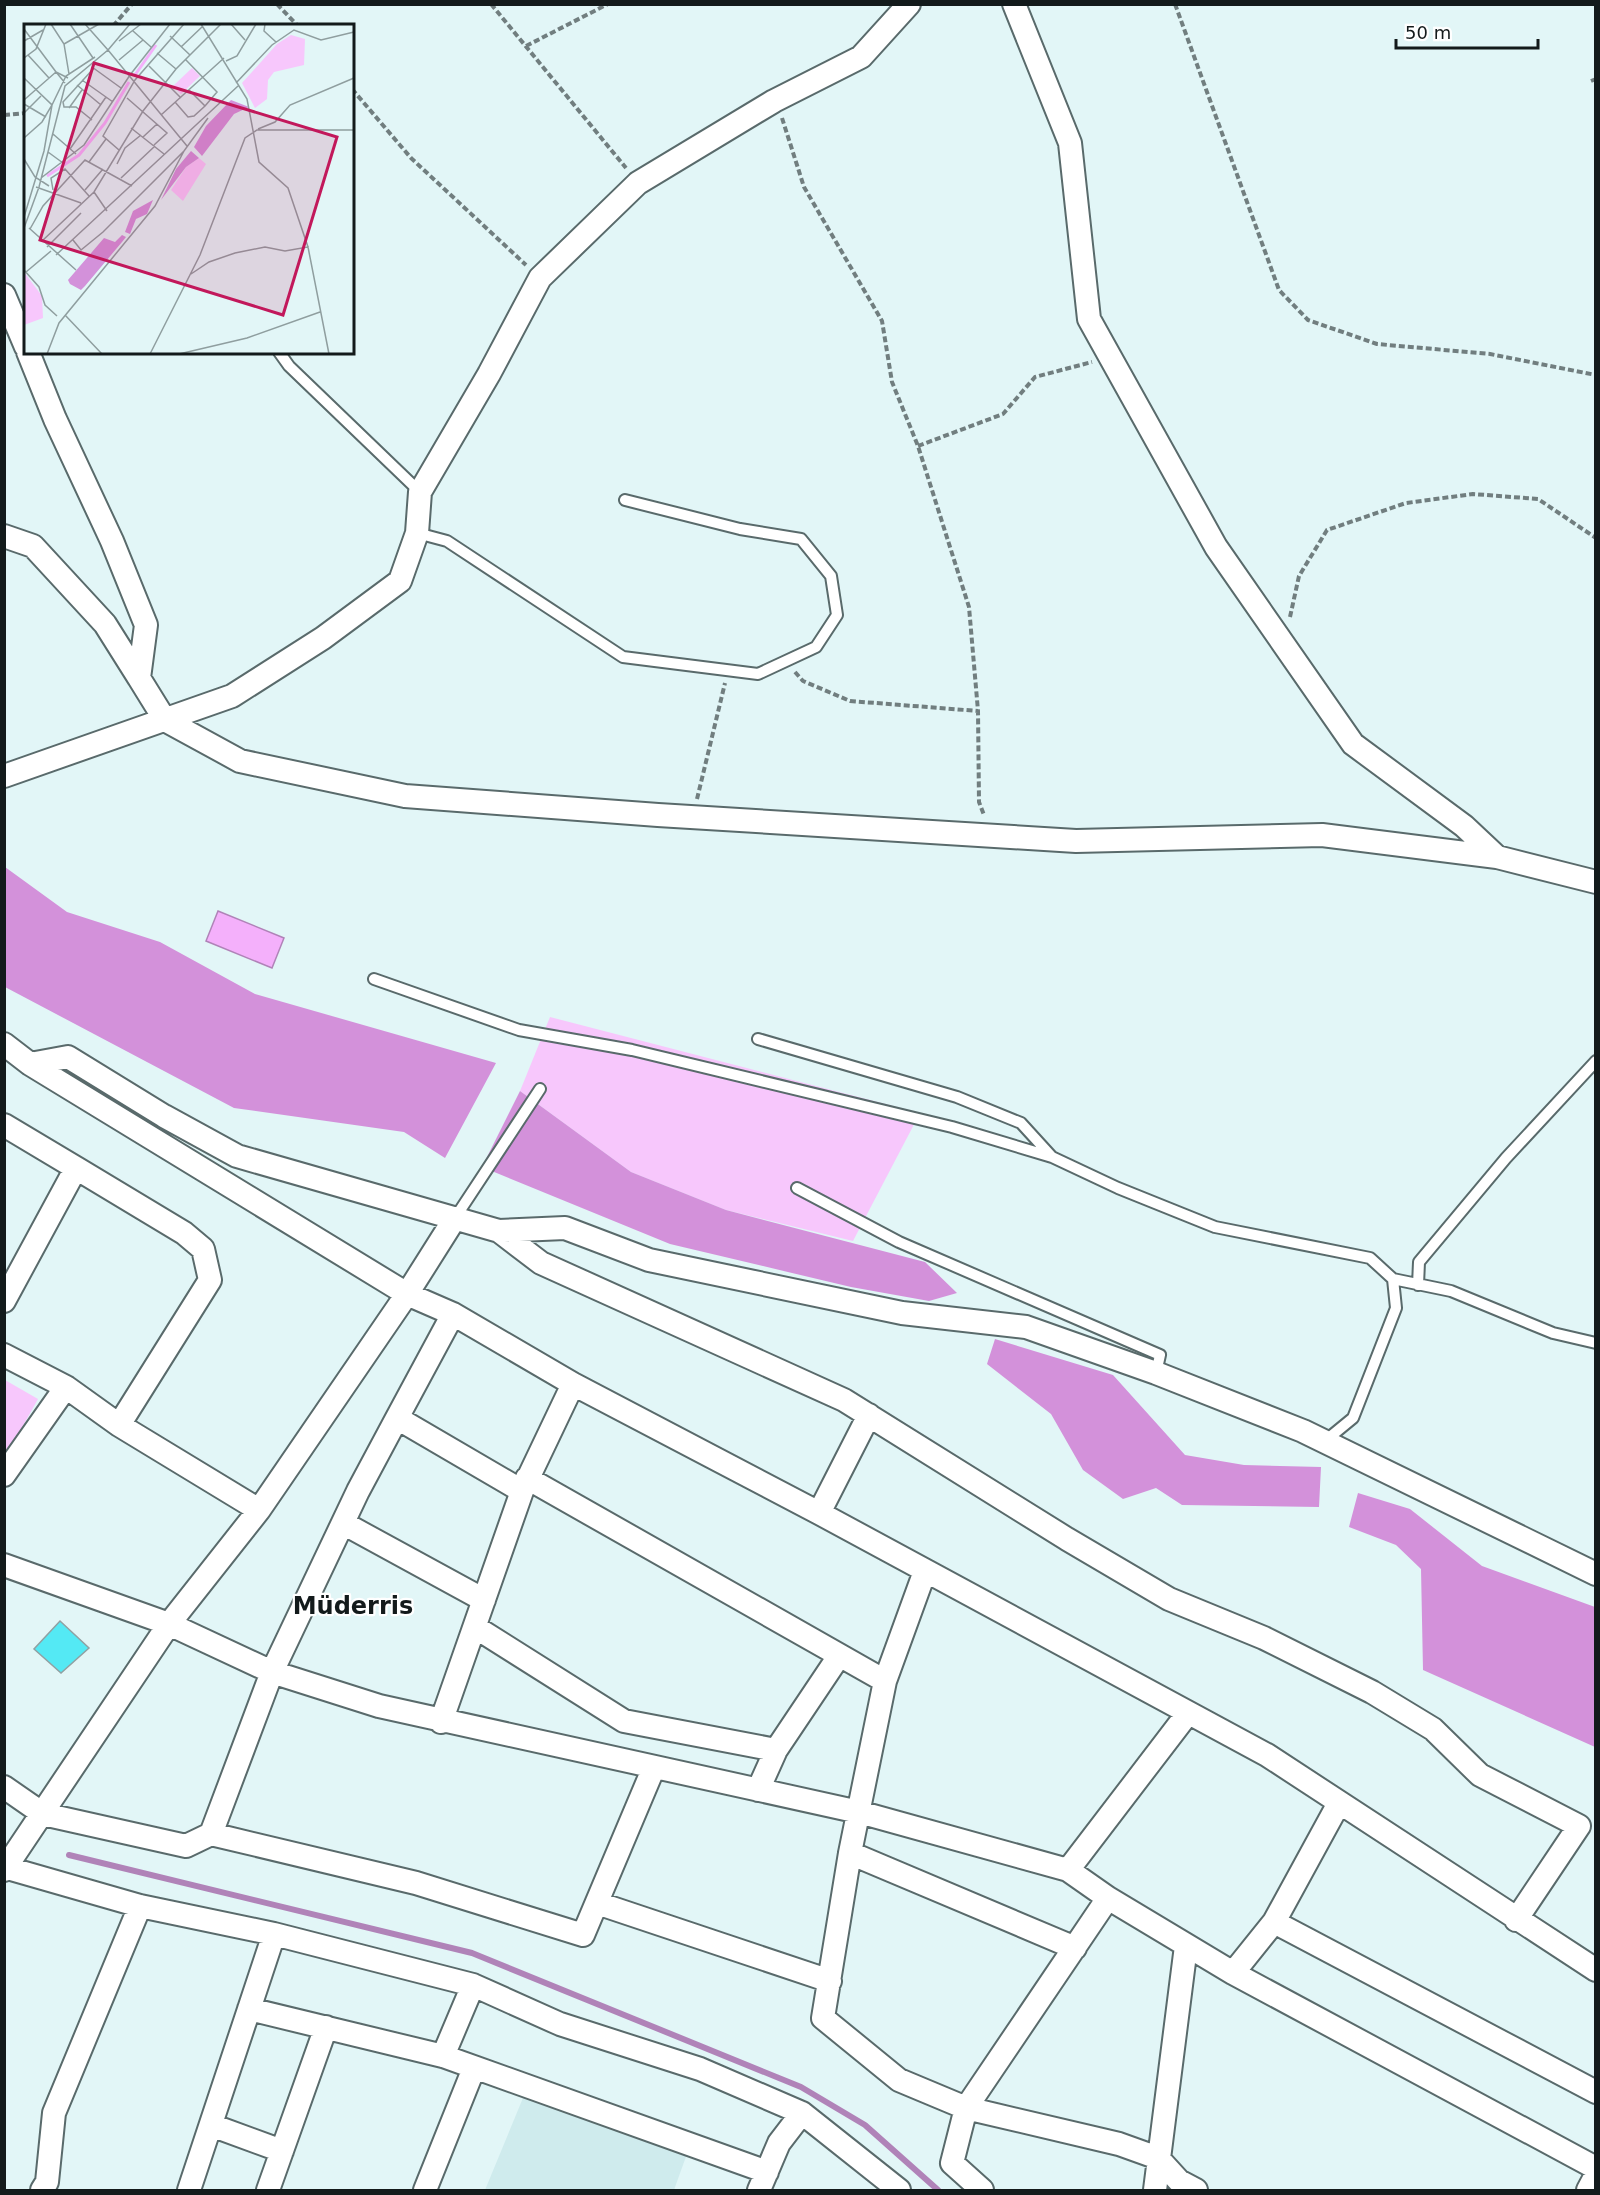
<svg xmlns="http://www.w3.org/2000/svg" width="1600" height="2195" viewBox="0 0 1600 2195" font-family="'DejaVu Sans',sans-serif">
	<rect width="100%" height="100%" fill="#e2f6f7"/>
	<path fill="#cfebed" d="M525 2093 688 2151 674 2190H485Z"/>
	<path fill="#f7c7fc" d="M550 1017 920 1113 853 1241 726 1210 631 1172 520 1091Z
		M5 1380 38 1399 5 1458Z"/>
	<path fill="#d391da" d="M5 867 67 912 160 942 255 994 496 1063 445 1158 404 1132 234 1108 5 987Z
		M520 1091 631 1172 726 1210 925 1262 957 1293 929 1301 851 1287 670 1244 482 1167Z
		M995 1339 1113 1375 1185 1455 1244 1465 1321 1467 1319 1507 1182 1505 1156 1488 1123 1499 1083 1470 1051 1414 987 1364Z
		M1358 1493 1410 1509 1482 1566 1595 1607V1747L1423 1670 1421 1569 1396 1545 1349 1527Z"/>
	<path fill="#f4b0fb" stroke="#b083b8" stroke-width="1.5" d="M218 911 284 938 272 968 206 941Z"/>
	<g fill="none" stroke-linecap="round" stroke-linejoin="round">
		<path stroke="#b083b8" stroke-width="6" d="M69 1855 472 1953 801 2087 865 2125 938 2190"/>
	</g>
	<path fill="#54e9f4" stroke="#90a1a3" stroke-width="1.5" d="M60 1621 89 1648 61 1673 34 1649Z"/>
	<g fill="none" stroke-linecap="round" stroke-linejoin="round">
		<defs>
			<path id="service" d="M279 352 289 366 420 492
				M417 533 447 541 623 657 758 674 816 647 837 615 831 576 801 539 740 529 625 500
				M374 979 519 1030 632 1050 952 1127 1052 1157
				M758 1039 957 1097 1021 1123 1052 1157 1118 1188 1215 1227 1370 1258 1393 1279 1396 1308 1353 1418 1325 1441
				M797 1188 899 1242 1160 1355 1156 1373
				M455 1218 540 1089
				M1393 1279 1451 1291 1553 1333 1596 1343
				M1418 1285 1419 1262 1506 1158 1596 1061"/>
			<path id="minor" d="M1014 4 1070 143 1089 319 1216 547 1353 744 1464 826 1497 857
				M4 295 26 347
				M28 352 55 419 112 541 146 625 139 678 165 720 240 761 405 796 658 815 1076 841 1322 835 1497 857 1596 882
				M4 536 33 546 105 624 139 678
				M4 776 232 696 323 638 400 581 417 533 420 492 489 374 540 278 638 183 774 101 861 57 909 4
				M4 1044 30 1064 407 1294 453 1314 573 1384 819 1513 1267 1755 1596 1970
				M30 1064 68 1057 164 1116 237 1156 499 1231 541 1263 844 1400 1067 1539 1169 1599 1264 1638 1372 1692 1433 1729 1480 1775 1579 1826 1516 1920
				M4 1125 76 1168
				M499 1231 565 1228 649 1260 902 1313 1026 1327 1156 1373 1303 1431 1596 1574
				M4 1301 76 1168 184 1233 203 1249 210 1280 119 1425
				M4 1355 66 1387 119 1425 259 1510
				M397 1418 453 1314
				M4 1475 66 1387
				M527 1478 885 1681
				M819 1513 869 1415
				M343 1523 484 1600
				M4 1565 169 1624 272 1672 379 1706 859 1812 1068 1870 1108 1898 1233 1973 1596 2168
				M925 1571 885 1681 850 1853 823 2018 899 2080 966 2108 1119 2144 1158 2158 1179 2181 1196 2190
				M475 1627 624 1721 776 1750
				M441 1722 522 1491 573 1384
				M4 1787 43 1814 186 1846 211 1834 416 1883 583 1935 654 1767
				M758 1790 776 1750 839 1656
				M211 1834 272 1672 358 1491 397 1418 522 1491
				M850 1853 1075 1948
				M4 1867 140 1906 274 1934 473 1985 560 2024 700 2069 802 2113 899 2190
				M4 1870 169 1624 259 1510 407 1294 455 1218
				M1068 1870 1188 1713
				M597 1903 830 1981
				M1274 1922 1596 2092
				M1233 1973 1274 1922 1339 1803
				M249 2009 443 2056 767 2172
				M443 2056 473 1985
				M211 2125 282 2151
				M42 2190 47 2182 54 2113 140 1906
				M189 2190 274 1934
				M268 2190 326 2027
				M425 2190 474 2068
				M759 2190 779 2143 802 2113
				M982 2190 952 2163 966 2108 1108 1898
				M1155 2190 1186 1946
				M1588 2190 1596 2175"/>
		</defs>
		<use href="#service" stroke="#596a6b" stroke-width="14"/>
		<use href="#minor" stroke="#596a6b" stroke-width="26"/>
		<path stroke="#717e7f" stroke-width="4" stroke-dasharray="6 3" stroke-linecap="butt" d="M277 4 298 26
			M491 4 626 168
			M1175 4 1279 290 1308 320 1377 344 1490 354 1596 375
			M113 26 132 4
			M526 46 608 4
			M1591 81 1596 79
			M352 89 411 158 526 265
			M4 115 26 113
			M782 118 804 187 882 321 892 382 918 446 969 607 978 711 979 802 984 815
			M918 446 1003 414 1035 377 1092 362
			M1290 617 1299 576 1327 530 1406 503 1473 494 1538 499 1596 538
			M795 672 803 681 850 701 978 711
			M697 799 725 683"/>
		<use href="#service" stroke="#fff" stroke-width="10"/>
		<use href="#minor" stroke="#fff" stroke-width="22"/>
	</g>
	<g text-anchor="middle" stroke-width="4.5" stroke-linejoin="round" paint-order="stroke">
		<g font-size="24" font-weight="bold" fill="#131a1b" stroke="#fff">
			<text x="353" y="1614">Müderris</text>
		</g>
	</g>
	<g transform="translate(24 24)">
		<rect width="330" height="330" fill="#e2f6f7"/>
		<path d="M267 11 281 15 280 41 250 48 244 56 243 75 231 84 218 59 253 20ZM168 44 176 52 157 70 149 62ZM175 134 182 140 159 177 147 166 162 143ZM0 248 18 272 19 294 0 301Z" fill="#f7c7fc"/>
		<path d="M207 76 225 83 210 90 178 132 170 123 182 102ZM167 127 175 134 162 143 137 176 152 145ZM129 176 123 190 112 195 106 210 101 208 109 187ZM98 211 102 213 98 218 61 262 57 266 46 260 44 256 80 214 91 218Z" fill="#d391da"/>
		<path fill="none" stroke="#f4b0fb" stroke-width="3" d="M111 51 132 21M23 152 55 131 81 99 105 58"/>
		<path fill="none" stroke="#8f9e9f" stroke-width="1.5" d="M27 0 40 20 45 50M46 0 69 34M61 0 84 26M106 0 84 26 163 122M207 0 221 16M241 0 240 7 252 18M0 5 32 48 0 76M109 7 127 23M146 12 166 31M0 17 19 6M95 17 117 0M40 20 75 0M157 23 179 2M133 29 152 45M4 31 25 54M0 34 12 25 22 0M95 36 119 16M162 36 193 68 181 82M202 37 213 32 232 0M125 42 157 74M68 43 97 64M0 54 28 81 18 98 0 114M58 56 89 78M41 59 32 48 44 54M212 59 248 21 270 6 297 16 330 8M53 61 77 81M103 74 143 109 130 121M151 78 164 93 170 92 181 82 165 66M0 80 22 93M45 84 58 66M0 89 17 72M137 91 200 34M68 96 52 83H40L39 78 70 44M107 104 140 130M234 105 251 98 266 81 330 54M29 110 52 130M119 113 133 100M46 125 82 73M95 126 79 112 111 56 160 0M24 128 39 139M0 135 11 153 25 162M65 138 82 115M93 140 101 124 117 111M17 154 60 121 106 51 146 0M97 154 131 122M12 163 57 179M29 166 27 154 41 145 65 172M61 166 79 145M70 168 83 187M0 193 20 127 28 81 42 52 71 33M0 204 15 163 41 62 84 26M5 204 52 246M6 205 19 182 61 136 108 162M49 216 57 226 79 208 160 127 184 94M18 217 70 168 119 87 152 45 197 0M23 223 57 189M284 223 305 330M32 231 214 62M0 246 15 263 21 281 33 292M2 248 27 227M167 250 185 238 211 229 241 223 261 227 284 223 264 164 235 138 223 75 177 0M41 291 78 330M23 330 35 299 131 182 160 127M126 330 176 231 221 114 233 106H330M155 330 223 314 296 288"/>
		<path fill="#c2185b" fill-opacity="0.15" stroke="#c2185b" stroke-width="3" d="M70 39 313 113 259 291 16 216Z"/>
		<rect width="330" height="330" fill="none" stroke="#131a1b" stroke-width="3"/>
	</g>
	<rect width="1600" height="2195" fill="none" stroke="#131a1b" stroke-width="12"/>
	<path d="M1396 39v9h142v-9" fill="none" stroke="#131a1b" stroke-width="3"/>
	<text x="1405" y="39" font-size="18" fill="#131a1b" stroke="#ffffff" stroke-width="4.5" paint-order="stroke">50 m</text>
</svg>
